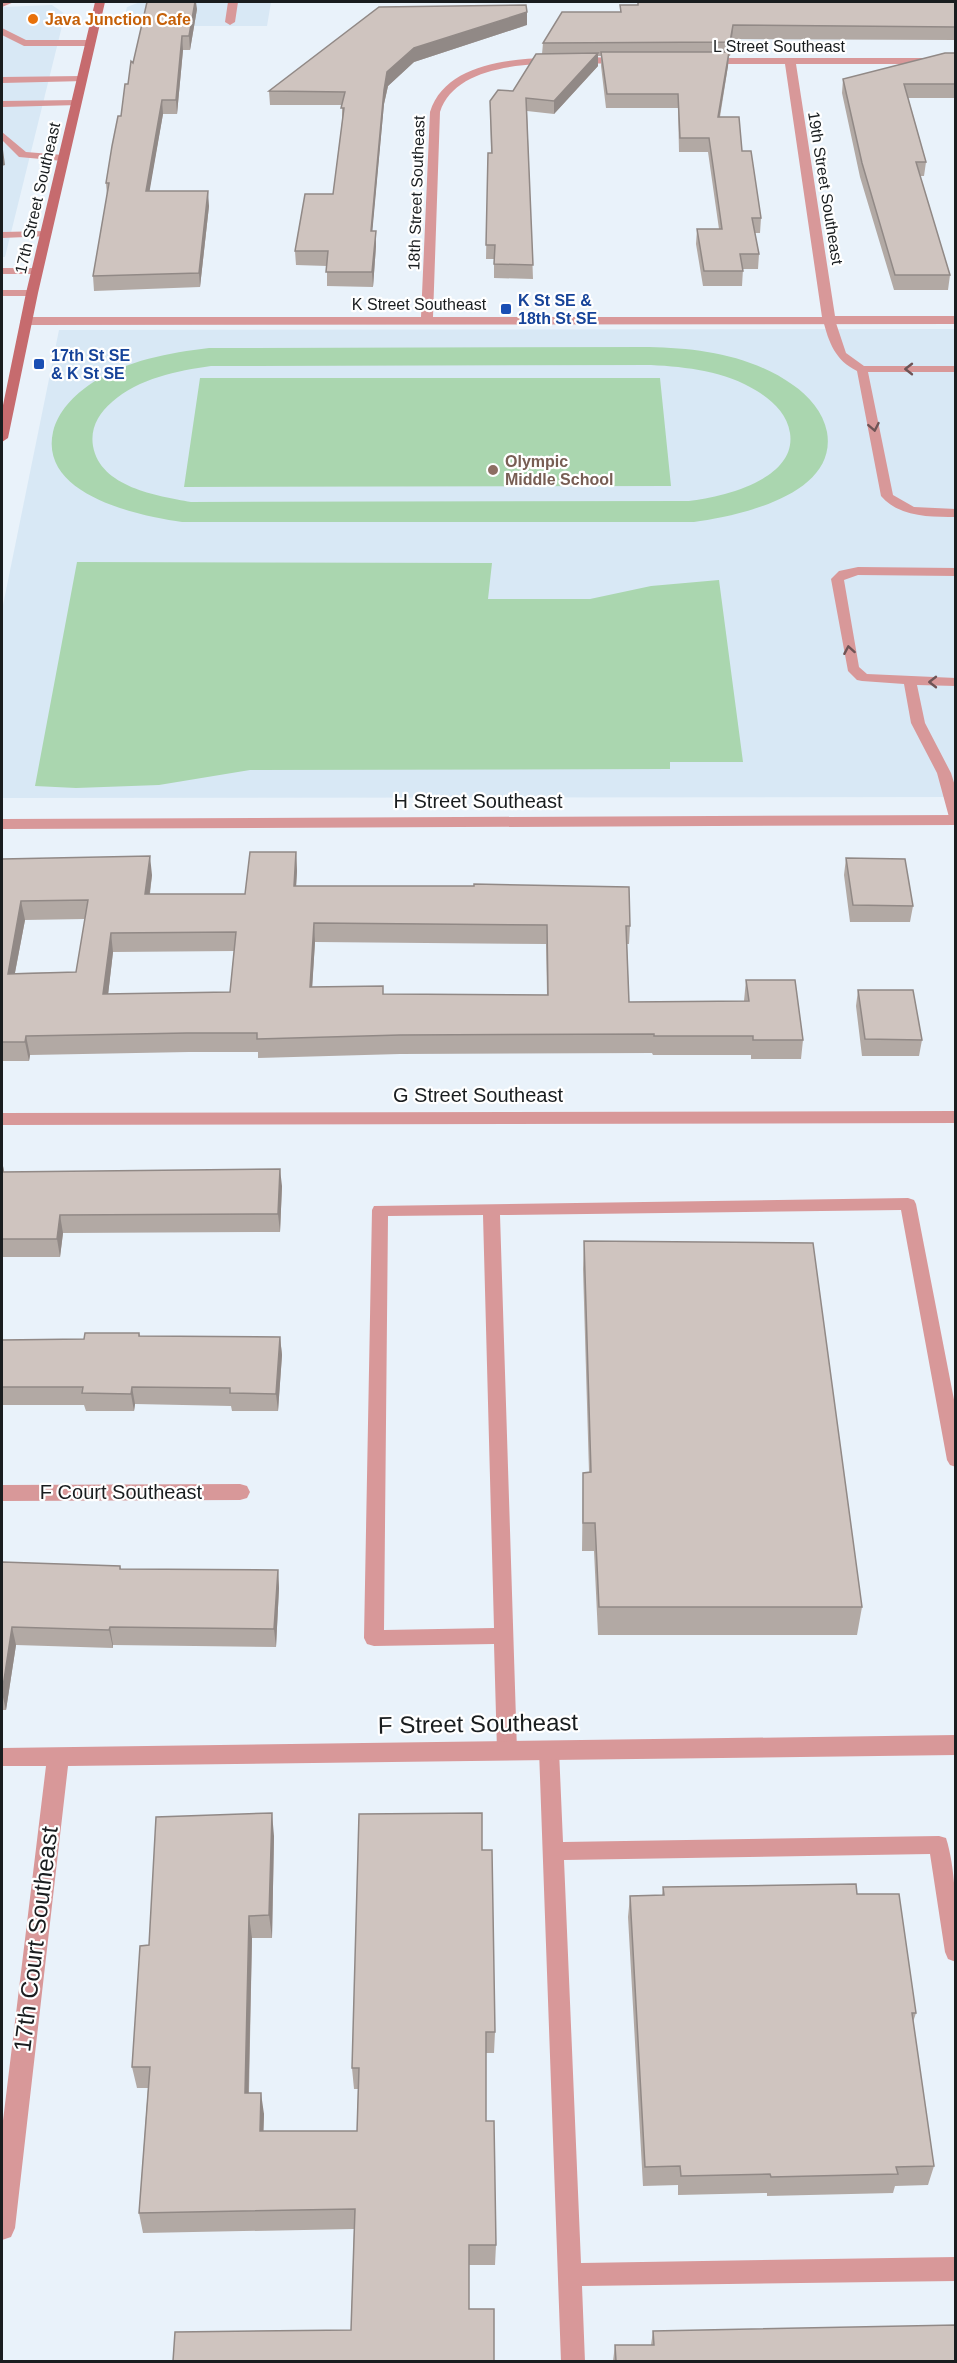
<svg xmlns="http://www.w3.org/2000/svg" width="957" height="2363" viewBox="0 0 957 2363" font-family="Arial,sans-serif">
	<rect width="100%" height="100%" fill="#e9f2fa"/>
	<path fill="#d8e8f5" d="M140 2H271L267 26H122L127 7Z
		M52 5 65 14 5 257H2V7Z
		M955 329V797L2 798V610L59 330Z"/>
	<path fill="#aad6af" fill-rule="evenodd" d="M649 347C698 348 751 355 793 385 809 396 823 412 827 432 838 495 738 516 694 522H182C139 516 39 495 53 432 58 411 74 395 92 383 127 360 169 353 209 348ZM651 365C687 367 725 371 757 391 773 401 787 414 790 433 797 480 722 497 689 501L191 502C157 496 100 487 93 446 90 428 99 413 112 402 139 378 177 371 211 366Z
		M200 378H660L671 486 184 487Z
		M77 562 492 563 488 599H590L651 586 719 580 743 762H670V769L250 770 159 785 76 788 35 786Z"/>
	<g fill="none" stroke-linecap="round" stroke-linejoin="round">
		<path fill="#d89899" fill-rule="evenodd" d="M2 2H14L2 7Z
			M228 2H238L235 22 230 25 225 22Z
			M2 28 26 40H90L95 43 90 46H24L2 35Z
			M82 76 85 77V81L2 83V77Z
			M76 100 79 101V105L2 107V101Z
			M2 132 26 152 63 155 68 158 63 161 19 157 2 140Z
			M46 231 50 232V236L2 238V232Z
			M2 268H37L42 271 37 274H2Z
			M2 290H32L37 293 32 296H2Z
			M829 317 835 320 846 353 864 366H956V372H868L893 495 914 507 956 509V517C930 517 899 517 881 496L857 371C835 360 829 343 823 320Z
			M858 567 956 568V576L858 575 844 580 859 667 867 674 956 678V686L917 685 925 723 951 773 956 789V821L949 817 937 773 911 723 904 684 862 681 857 680 848 671 831 579 839 571Z
			M908 1198 914 1200 916 1204 956 1410V1467L950 1465 947 1460 901 1210 500 1215 517 1751 514 1757 507 1760 500 1757 497 1751 494 1644 374 1646 367 1644 364 1638 372 1210 374 1206ZM483 1215 494 1628 384 1630 388 1216Z
			M549 1741 556 1744 559 1750 563 1842 939 1836 946 1838C957 1872 956 1925 956 1962L948 1959 945 1952 930 1854 564 1860 581 2263 956 2257V2281L582 2286 585 2362H561L539 1750 542 1744Z"/>
		<path fill="#d89899" fill-rule="evenodd" d="M583 57 624 58 629 61 624 64C574 64 459 52 440 112L433 317H822L785 64H706L701 61 706 58H956V64H796L835 316H956V324L26 325 20 321 26 317H421L430 112C448 55 534 58 583 57Z
			M956 815V825L2 829V819Z
			M956 1111V1123L2 1125V1113Z
			M240 1484 247 1486 250 1492 247 1498 240 1500 2 1501V1485Z
			M956 1735V1755L68 1766 15 2228 11 2237 2 2240V2129L46 1766H2V1748Z"/>
		<path fill="#c66b6e" fill-rule="evenodd" d="M95 2H105L38 293 8 438 2 442V410L26 293Z"/>
	</g>
	<path fill="#b2a9a4" fill-rule="evenodd" d="M956 2V40L732 39 730 56H729L728 66 720 117 742 151 761 218 760 233H755L759 254 758 269H743L742 286H703L696 244 697 229H719L708 152H679L678 108H606L601 66V56H598V66L554 114 527 111 533 279 494 278V259H486L488 153H491L490 101 513 91 542 54 543 43 620 12V5Z
		M197 9 190 50H183L177 114H163L149 191 209 206 200 287 94 291 93 276 107 195 106 183 133 63Z
		M527 25 414 62 388 86 384 104 372 231 376 246 373 287 327 286V266L296 265 295 251 333 194 342 122V105H270L269 91Z
		M956 53V98H908L926 162 924 176H920L950 275 948 290H894L860 177 842 93 843 79Z
		M296 852 297 871 296 886 630 926 629 944H627L629 1002 744 1001 746 980 803 1040 801 1059H751V1055H653L652 1053 400 1054 258 1058V1052H189L30 1055 29 1061H2V859L152 875 150 894H245ZM85 919 76 972 15 973 25 920ZM315 942 546 944 547 995 383 994 312 987ZM234 951 230 992 108 994 113 952Z
		M846 858 913 906 910 922H850L844 875Z
		M858 990 922 1040 919 1056H862L856 1006Z
		M2 1160 4 1172 282 1186 280 1232 63 1233 60 1257H2Z
		M584 1241 862 1607 857 1635H598L594 1551H582L583 1473 589 1472 583 1269Z
		M139 1333 140 1336 280 1337 282 1355 278 1411H232L231 1406 135 1404 134 1411H86L84 1405H2V1340L84 1339Z
		M2 1562 120 1566 121 1569 278 1570 279 1588 276 1647 113 1645V1648L16 1645 6 1710H2Z
		M274 1836 272 1938H252L249 2093 264 2114 263 2131H357L358 2089H354L352 2068 482 1850 495 2032 494 2053H486V2121L496 2245 495 2265H469V2309L351 2330 354 2229 143 2233 139 2213 148 2088H137L132 2067 149 1945Z
		M663 1887 857 1894 916 2013 913 2022 934 2166 928 2185 895 2186 893 2193 767 2196V2193L678 2195V2185L643 2186 628 1917 630 1896 662 1895Z
		M653 2331 956 2361H613L615 2345H651Z"/>
	<path fill="#918986" d="M195 2H196L197 9 190 50 189 36Z
		M527 12V25L414 62 388 86 384 104 371 246V231L384 90 387 72 414 48Z
		M733 25 732 39 730 56V42Z
		M182 36 183 50 177 114 176 100Z
		M729 52 728 66 717 131 718 117Z
		M598 53V66L554 114V101Z
		M162 100 163 114 147 206 146 191Z
		M2 142 5 165 2 166Z
		M208 191 209 206 200 287 199 273Z
		M376 231V246L373 287 372 272Z
		M296 852 297 871 295 905 294 886Z
		M150 856 152 875 147 913 145 894Z
		M21 901 25 920 11 993 8 974Z
		M314 923 315 942 311 1006 310 987Z
		M111 933 113 952 106 1013 103 994Z
		M26 1036 30 1055 29 1061 25 1042Z
		M2 1160 5 1178 2 1181Z
		M280 1169 282 1186 280 1232 278 1214Z
		M60 1215 63 1233 60 1257 57 1239Z
		M280 1337 282 1355 278 1411 276 1394Z
		M132 1387 135 1404 134 1411 131 1394Z
		M278 1570 279 1588 276 1647 274 1629Z
		M12 1627 16 1645 6 1710 2 1693Z
		M110 1627 113 1645V1648L109 1630Z
		M272 1813 274 1836 272 1938 269 1915Z
		M249 1916 252 1938 248 2114 245 2093Z
		M261 2093 264 2114 263 2152 260 2131Z"/>
	<path fill="#cfc4bf" stroke="#918986" stroke-width="1.5" fill-rule="evenodd" d="M147 2H195L189 36H182L176 100H162L146 191H208L199 273 93 276 109 183H106L112 146 118 116H121L125 84H128L131 61 133 63Z
		M638 2H956V27L733 25 730 42 543 43 562 12H621L620 5H638Z
		M526 5 527 12 414 48 387 72 384 90 371 231H376L372 272H326L328 251H295L305 194H333L344 108H341L345 92 269 91 379 7Z
		M601 52H729L718 117H739L742 151H751L761 218H752L759 254H740L743 271H704L697 229H722L709 138H680L678 94H607Z
		M598 53 554 101 526 98 533 265 494 264 495 245H486L488 153H492L490 101 498 90 513 91 536 54Z
		M945 53H956V84H904L926 162H916L950 275H895L862 163 843 79Z
		M250 852H296L294 886H474V884L629 887 630 926H626L629 1002 749 1001 746 980H795L803 1040H753V1036H654V1034L400 1035 257 1039V1033H187L26 1036 25 1042H2V859L150 856 145 894H245ZM88 900 76 972 8 974 21 901ZM314 923 547 925 548 995 383 994V986L310 987ZM236 932 230 992 103 994 111 933Z
		M846 858 905 859 913 906 853 905Z
		M858 990H913L922 1040 865 1039Z
		M280 1169 278 1214 60 1215 57 1239H2V1172Z
		M584 1241 813 1243 862 1607H599L595 1523H583V1473L591 1472Z
		M85 1333H139V1336L280 1337 276 1394 230 1393V1388L132 1387 131 1394 82 1393 83 1387H2V1340L84 1339Z
		M2 1562 120 1566V1569L278 1570 274 1629 110 1627 109 1630 12 1627 2 1693Z
		M272 1813 269 1915 249 1916 245 2093H261L260 2131H357L359 2068H352L359 1814 482 1813V1850H492L495 2032H486V2121H494L496 2245H469V2309H494V2361H173L175 2332 351 2330 355 2209 139 2213 150 2067H132L140 1946 149 1945 156 1817Z
		M856 1884 857 1894H899L916 2013H912L934 2166 896 2167 898 2174 771 2177 770 2174 681 2176 680 2166 645 2167 630 1896 664 1895 663 1887Z
		M956 2325V2361H616L615 2345H654L653 2331Z"/>
	<defs><path id="oneway-chevron" d="M-2-3.5L2.5 0L-2 3.5" fill="none" stroke-width="1.6" stroke-linecap="round" stroke-linejoin="round" transform="scale(1.5)"/></defs>
	<g stroke="#6f5456">
		<use href="#oneway-chevron" transform="translate(909 369) rotate(180)"/>
		<use href="#oneway-chevron" transform="translate(874 427) rotate(79)"/>
		<use href="#oneway-chevron" transform="translate(849 650) rotate(-100)"/>
		<use href="#oneway-chevron" transform="translate(933 682) rotate(-180)"/>
	</g>
	<circle fill="#e8710a" stroke="#fff" stroke-width="2" cx="33" cy="19" r="6"/>
	<g fill="#1a4fb4" stroke="#fff" stroke-width="2">
		<rect x="500" y="303" width="12" height="12" rx="3"/>
		<rect x="33" y="358" width="12" height="12" rx="3"/>
	</g>
	<circle fill="#8d6e63" stroke="#fff" stroke-width="2" cx="493" cy="470" r="6"/>
	<g text-anchor="middle" stroke-width="4.5" stroke-linejoin="round" paint-order="stroke">
		<g font-size="16" font-weight="bold" fill="#c56008" stroke="#fff" text-anchor="start">
			<text x="45" y="25">Java Junction Cafe</text>
		</g>
		<g font-size="16" fill="#191d1f" stroke="#fff">
			<text x="779" y="52">L Street Southeast</text>
			<text transform="translate(826 188) rotate(81)" y="6">19th Street Southeast</text>
			<text transform="translate(416 193) rotate(-88)" y="6">18th Street Southeast</text>
			<text transform="translate(37 198) rotate(-77)" y="6">17th Street Southeast</text>
			<text x="419" y="310">K Street Southeast</text>
		</g>
		<g font-size="16" font-weight="bold" fill="#164399" stroke="#fff" text-anchor="start">
			<text x="518" y="306">K St SE &amp;<tspan x="518" dy="18">18th St SE</tspan></text>
			<text x="51" y="361">17th St SE<tspan x="51" dy="18">&amp; K St SE</tspan></text>
		</g>
		<g font-size="16" font-weight="bold" fill="#785e54" stroke="#fff" text-anchor="start">
			<text x="505" y="467">Olympic<tspan x="505" dy="18">Middle School</tspan></text>
		</g>
		<g font-size="20" fill="#191d1f" stroke="#fff">
			<text x="478" y="808">H Street Southeast</text>
			<text x="478" y="1102">G Street Southeast</text>
			<text x="121" y="1499">F Court Southeast</text>
		</g>
		<g font-size="24" fill="#191d1f" stroke="#fff">
			<text transform="translate(478 1724) rotate(-1)" y="8">F Street Southeast</text>
			<text transform="translate(36 1939) rotate(-83)" y="8">17th Court Southeast</text>
		</g>
	</g>
	<rect width="957" height="2363" fill="none" stroke="#191d1f" stroke-width="6"/>
</svg>
